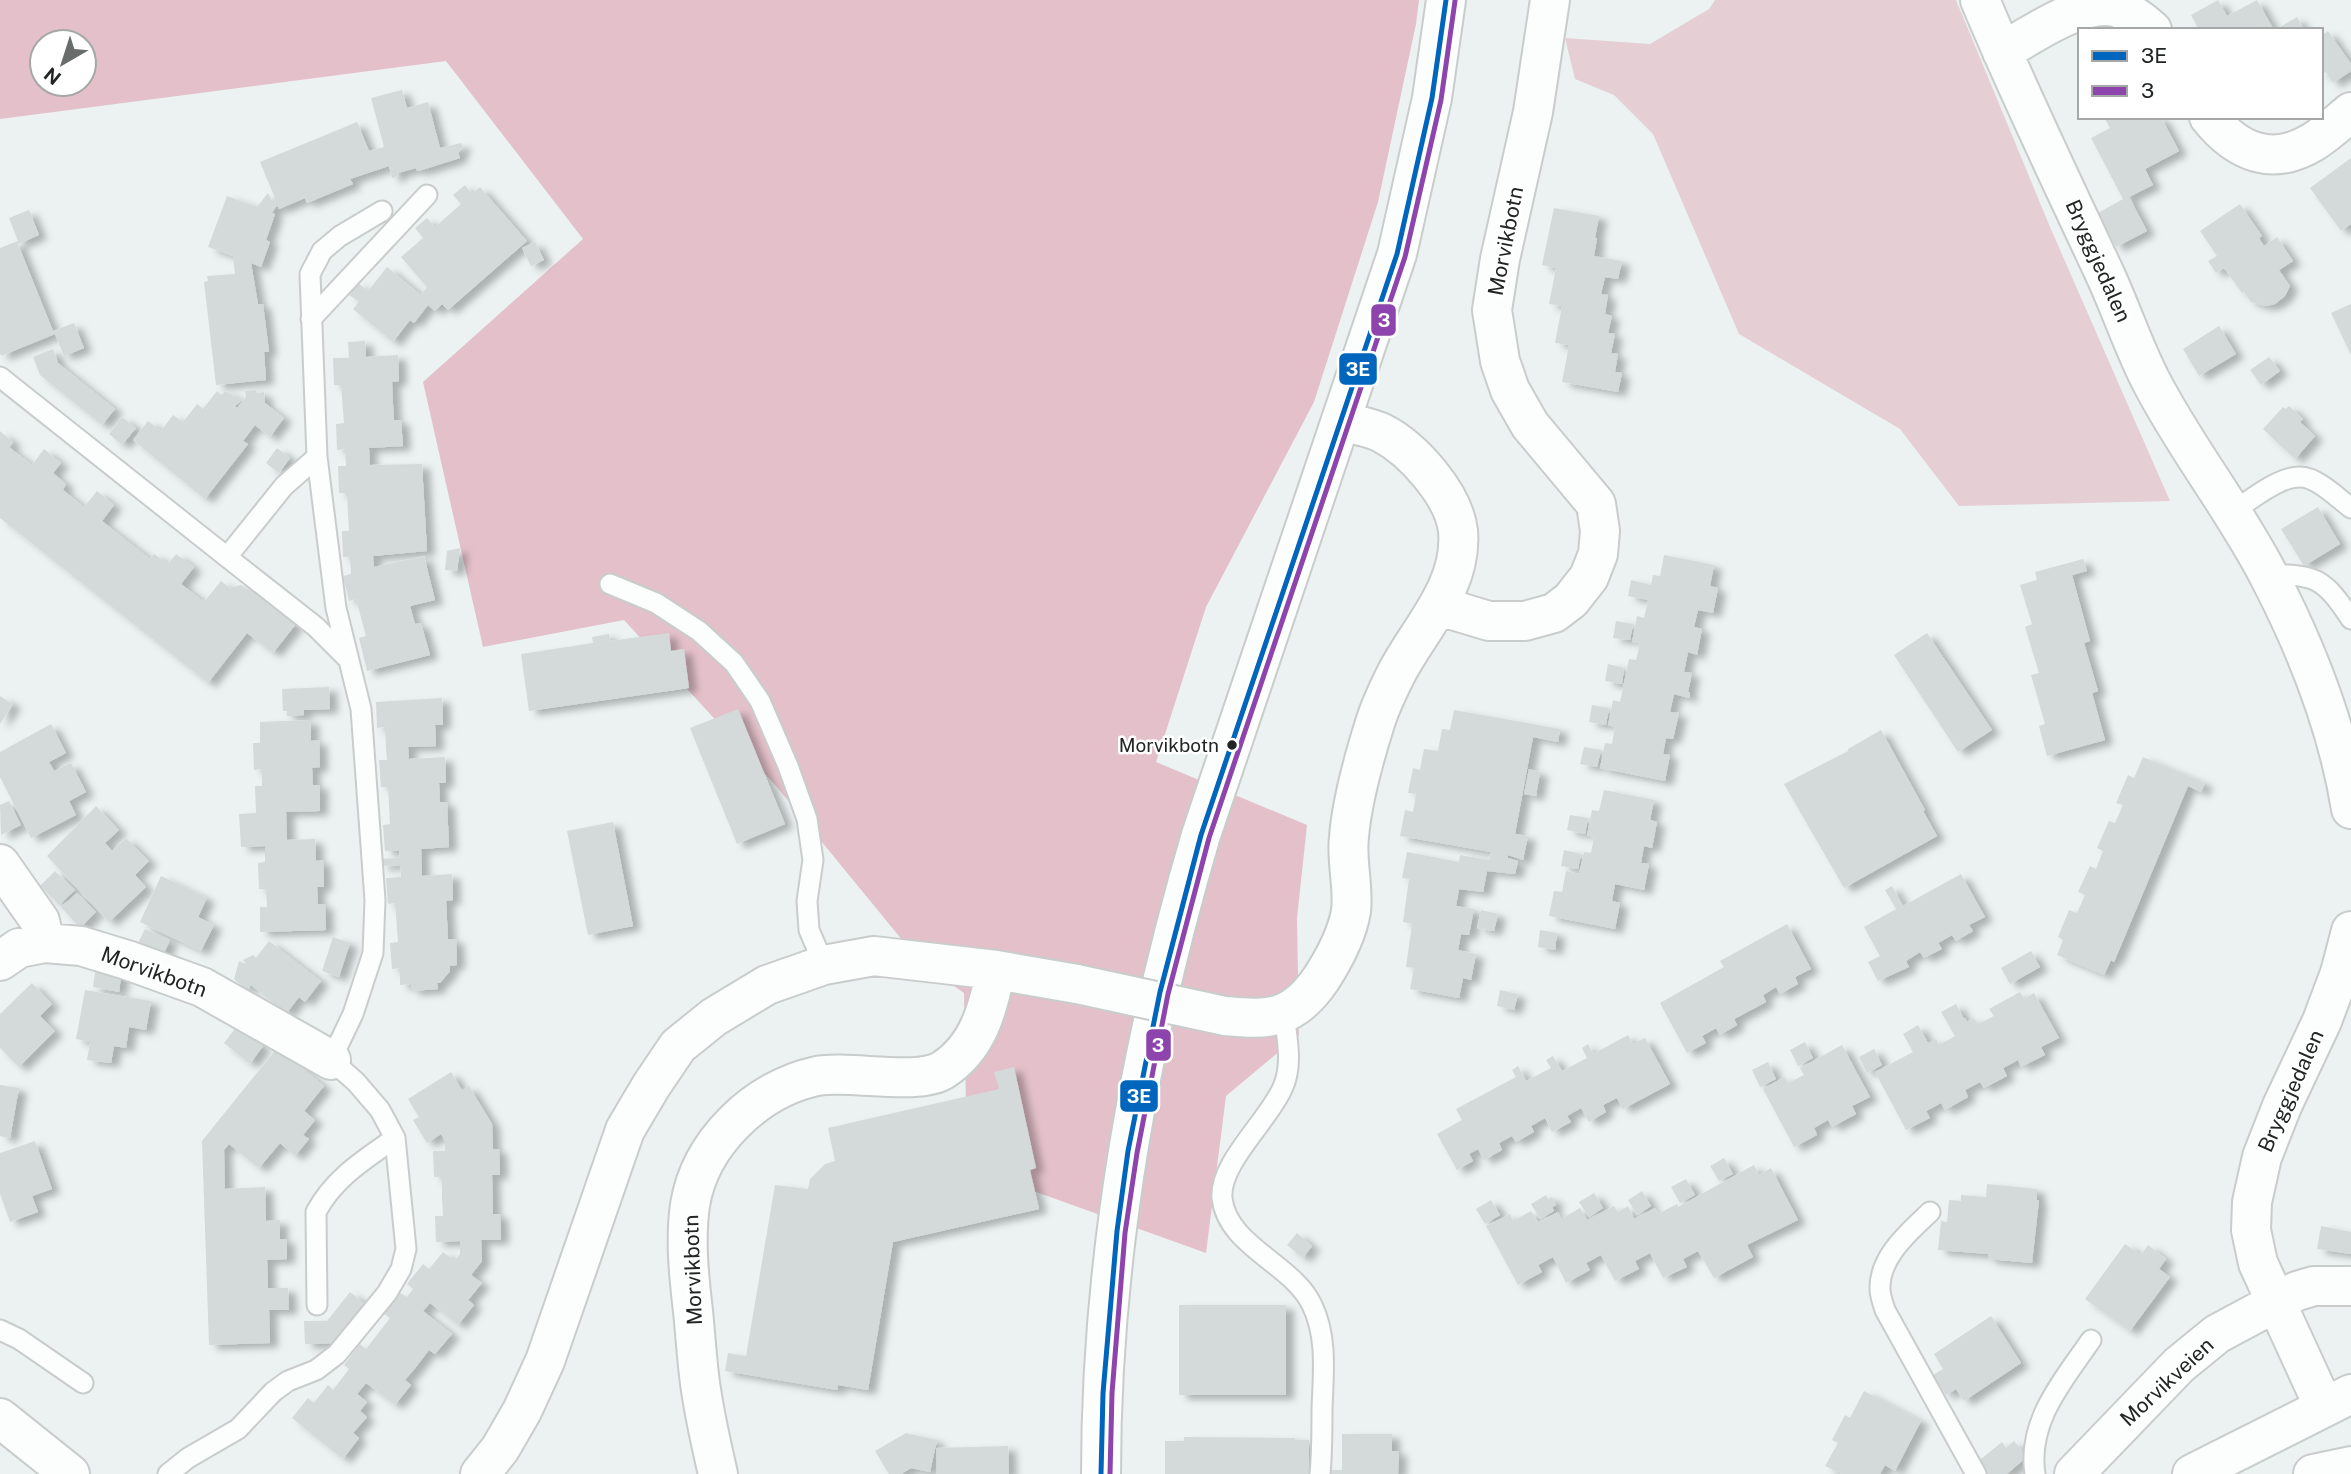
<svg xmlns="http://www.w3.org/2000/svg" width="2351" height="1474" viewBox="0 0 2351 1474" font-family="'Public Sans',sans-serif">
	<defs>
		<filter id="shadow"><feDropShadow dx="8" dy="4.5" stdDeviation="3.5" flood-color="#0004"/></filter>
	</defs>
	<rect width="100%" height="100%" fill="#ebf2f1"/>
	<path fill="#e5cfd5" d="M1715 0H1956L2050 227 2170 501 1959 506 1900 429 1739 334 1653 134 1614 95 1575 79 1565 38 1650 44 1709 9Z"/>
	<path fill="#e4c0ca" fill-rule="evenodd" d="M0 0H1419L1416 24 1378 202 1314 402 1206 607 1156 762 1307 825 1297 918 1299 1035 1226 1096 1206 1253 967 1167 964 993 921 963 776 786 624 620 483 647 423 382 583 239 446 61 0 119ZM42 42H84V84H42Z"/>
	<path fill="#d4dad9" filter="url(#shadow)" d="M2218 0 2227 16 2257 0 2274 30H2199L2191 15Z
		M2297 17 2304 30H2275Z
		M2328 31 2351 64V71L2333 83 2326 72 2321 75V36Z
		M402 90 407 108 428 102 440 148 461 143 463 148 458 153 460 158 422 170 417 171 416 168 398 173 399 176 392 178 389 166 350 179 353 184 307 203 305 198 279 209 277 205 272 213 275 214 266 240 270 242 261 267 251 263 258 304H263L269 352H264L266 380 216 385 204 282 208 281 207 276 235 274 233 256 208 247 227 196 257 207 268 193 272 201 275 198 260 162 357 122 369 151 384 147 371 98Z
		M2104 117H2161L2179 151 2145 169 2153 185 2129 197 2147 231 2116 247 2098 213 2123 199 2091 138 2110 128Z
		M2351 158V224L2341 231 2310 188Z
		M465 185 472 194 480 187 527 241 448 310 442 304 435 311 428 305 414 323 410 320 393 342 353 309 359 302 349 295 358 283 368 291 387 267 421 295 427 287 401 257 423 238 415 228 427 218 435 227 461 204 453 195Z
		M2240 204 2262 236 2259 238 2264 246 2277 237 2293 261 2279 270 2290 286 2285 296 2275 304 2266 306 2251 302 2244 292 2242 293 2224 268 2216 273 2208 261 2217 256 2200 231Z
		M1554 208 1599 216 1595 238H1597L1594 256 1622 261 1618 279 1605 277 1601 294 1608 295 1605 314 1612 316 1608 333 1615 334 1611 353 1618 354 1615 372 1622 373 1618 392 1562 382 1569 345 1555 343 1562 306 1549 304 1556 268 1542 265Z
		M29 210 39 235 18 244 53 331 74 323 84 348 64 356 55 334 1 356 0 353V248L18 241 9 218Z
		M535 242 544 260 531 266 522 248Z
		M2351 304V355L2331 313Z
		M2219 326 2236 354 2199 376 2183 349Z
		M365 341 366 357 398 355 399 381 392 382 393 404 394 420H401L403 446 369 448 370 465 422 464 427 551 373 556 374 567 424 556 435 600 410 606 415 624 421 623 430 655 367 671 359 638 366 636 356 599 349 601 343 576 351 574 350 557H343L342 531H349L347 493H339L338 466H346L345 449 337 450 336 424 344 423 341 385H334L333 358H349L348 342Z
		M53 349 58 363 115 409 102 425 40 375 33 357Z
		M2269 357 2280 371 2261 385 2250 370Z
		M256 390 257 393 264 392 265 403 284 418 270 437 255 425 243 441 248 444 205 499 133 440 148 421 161 431 173 415 183 422 197 404 203 409 217 391 222 395 225 391 242 400 235 406 237 408 246 397 245 391Z
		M2289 406 2303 419 2300 422 2315 436 2295 459 2263 429 2283 407 2286 409Z
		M122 417 136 428 122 445 109 434Z
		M0 431 13 442 9 447 32 465 44 449 61 463 53 473 66 484 63 490 84 507 97 491 114 505 102 521 150 559 154 554 168 564 176 554 194 567 181 584 204 602 221 581 230 588 241 585 296 624 273 653 247 633 208 683 0 518Z
		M277 448 290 458 279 473 266 463Z
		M2318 507 2340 544 2304 566 2281 529Z
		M460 548 457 571 445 570 447 551Z
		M1664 555 1714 565 1710 586 1718 588 1713 613 1698 610 1694 627 1702 629 1697 655 1688 652 1684 672 1692 673 1688 692H1690L1689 698 1674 694 1670 712 1679 713 1673 739 1666 738 1663 754 1670 755 1665 781 1600 768 1605 743 1612 744 1615 727 1608 725 1613 700 1620 702 1629 659 1636 660 1640 643 1632 642 1637 616 1644 618 1648 600 1628 596 1631 580 1651 585 1653 575 1660 576Z
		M2083 559 2087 571 2072 575 2090 641 2084 643 2098 691 2092 693 2105 740 2047 756 2039 726 2045 724 2031 675 2039 673 2025 627 2032 624 2020 585 2037 580 2035 572Z
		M1616 621 1633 624 1630 640 1613 638Z
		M669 633 671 651 684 649 689 688 529 711 521 654 593 643 592 637 609 634 610 641Z
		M1927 633 1992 730 1958 752 1894 655Z
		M1608 664 1624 668 1622 684 1605 681Z
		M329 687 330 709 304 710V715L287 716V711H283L282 689Z
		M0 696 13 704 0 724Z
		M442 698 443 725H435L436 746 408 747 409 759 445 757 446 783H439L440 802H447L449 847 421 849 422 876 452 874 453 900 446 901 448 939H456L457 965 450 966V971L440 983H437L438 989 411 991V984L400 985V968L392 969 390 943 398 942 395 903 388 904 386 878 401 877 400 865 381 866V859L400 858 399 851H385L383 825 390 824 388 787H381L379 760H387L386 748 385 727 377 728 376 702Z
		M1592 705 1609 708 1606 725 1589 722Z
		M738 709 785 824 737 844 690 728Z
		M1454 710 1560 729 1558 742 1533 737 1515 834 1528 836 1523 860 1508 855V858L1518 861 1515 874 1487 871 1483 892 1459 889 1456 906 1474 909 1469 935 1461 934 1458 950 1476 954 1471 980 1463 978 1459 998 1410 989 1414 968 1406 967 1412 924 1403 922 1409 879 1402 878 1407 852 1459 862 1460 855 1489 860 1491 852 1400 836 1405 810 1413 812 1416 794 1408 793 1413 768 1420 770 1424 749 1438 751 1442 729 1450 730Z
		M311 720V741L319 740 320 767 312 768 313 785H320V811L286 812 287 840 315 839 316 861 323 860 324 887H317L318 904H325L326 930 260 932V907H267L266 889H259L258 863 265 862V846L241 847 239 814 256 813 255 786H262V769L254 770 253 743H260V722Z
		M51 724 66 753 49 762 54 771 71 763 86 792 69 801 76 815 31 838 0 777V752Z
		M1881 730 1925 810 1923 811 1937 836 1844 888 1784 784 1848 751V749Z
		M1584 747 1601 750 1597 767 1580 764Z
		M2143 757 2205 783 2201 792 2188 786 2114 962 2111 960 2104 975 2057 955 2063 940 2058 937 2069 910 2077 913 2085 895 2078 892 2090 866 2096 869 2103 851 2097 848 2109 821 2115 823 2123 805 2116 803 2128 775 2134 778Z
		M1529 769 1540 772 1536 796 1524 794Z
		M1604 790 1654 800 1650 820 1657 822 1652 848 1644 846 1641 863 1649 864 1644 890 1615 884 1612 901 1620 903 1615 929 1549 916 1554 891 1562 892 1566 871 1579 874 1584 852 1591 853 1594 837 1587 835 1592 810 1599 811Z
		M9 801 21 825 1 835 0 805Z
		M96 806 119 830 105 843 112 851 126 838 149 861 135 875 146 887 109 922 47 856Z
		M1570 815 1588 818 1585 834 1567 830Z
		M613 822 633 926 588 935 567 831Z
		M1564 850 1581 854 1578 869 1561 866Z
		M55 871 75 890 59 905 40 886Z
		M1961 874 1985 917 1969 925 1973 931 1956 941 1952 935 1938 943 1942 949 1924 958 1920 952 1906 961 1909 967 1878 981 1868 962 1880 956 1864 927 1896 909 1885 890 1892 886 1903 906Z
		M161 876 207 898 198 917 214 925 201 951 140 922Z
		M77 893 96 912 80 928 61 907Z
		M1481 910 1498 914 1494 931 1477 928Z
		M1787 924 1811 969 1795 977 1798 984 1780 994 1776 987 1763 995 1766 1002 1734 1019 1737 1025 1720 1035 1716 1028 1702 1036 1706 1043 1687 1053 1660 1003 1724 967 1720 961Z
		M145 929 170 940 161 960 135 949Z
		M1540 930 1557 933 1555 950 1538 947Z
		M333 937 350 943 339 977 322 971Z
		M269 941 321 981 305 1002 299 997 286 1014 251 985 247 990 234 979 239 961 246 964 243 960 253 955 256 958Z
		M2031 951 2040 967 2010 984 2001 968Z
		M96 966 122 970 119 992 93 987Z
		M32 983 52 1004 40 1016 55 1031 19 1067 0 1048V1014Z
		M85 990 151 1001 146 1030 129 1027 126 1048 114 1046 111 1063 87 1060 90 1042 76 1039Z
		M1500 990 1518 994 1514 1010 1497 1006Z
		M2020 992 2024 999 2034 993 2059 1038 2041 1047 2045 1055 2021 1067 2018 1060 2003 1068 2007 1076 1984 1088 1980 1082 1965 1090 1968 1097 1945 1110 1941 1103 1926 1111 1930 1118 1906 1130 1875 1072 1913 1052 1903 1034 1918 1025 1928 1043 1936 1039 1939 1045 1955 1036 1941 1012 1956 1004 1964 1019 1965 1018 1967 1022 1974 1018 1978 1024 1994 1016 1989 1009Z
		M237 1026 263 1046 250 1064 224 1043Z
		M1628 1035 1633 1044 1645 1038 1670 1084 1623 1109 1617 1098 1603 1105 1606 1112 1589 1122 1581 1108 1567 1116 1571 1122 1552 1132 1545 1118 1531 1126 1534 1132 1516 1142 1512 1136 1499 1143 1502 1150 1484 1160 1478 1149 1469 1154 1473 1161 1457 1170 1437 1134 1462 1120 1456 1109 1516 1077 1512 1070 1518 1066 1526 1081 1551 1068 1546 1060 1553 1056 1562 1071 1587 1058 1582 1048 1588 1044 1593 1054Z
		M1805 1042 1813 1058 1798 1066 1790 1050Z
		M1842 1045 1870 1097 1852 1106 1856 1114 1832 1127 1828 1120 1814 1128 1817 1135 1794 1147 1763 1089 1784 1077 1788 1083 1804 1075 1800 1068Z
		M277 1048 324 1086 304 1111 315 1120 303 1135 309 1139 295 1156 280 1143 259 1168 229 1144 224 1150 225 1189 265 1187 266 1221 280 1220V1239H287V1259L267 1260 268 1288H288L289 1310H269L270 1343 209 1345 202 1141Z
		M1874 1049 1882 1065 1867 1073 1859 1057Z
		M1768 1062 1776 1079 1760 1087 1752 1070Z
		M1014 1067 1036 1168 1030 1170 1039 1209 893 1242 868 1390 838 1385 837 1390 725 1371 728 1353 746 1356 775 1185 808 1189 810 1179 825 1164 835 1161 828 1128 999 1089 994 1072Z
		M451 1072 462 1090 469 1086 492 1124 493 1149H499L500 1175H492L493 1214H500L501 1240H481L482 1261 471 1275 482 1283 468 1300 474 1305 458 1325 430 1303 423 1311 452 1334 435 1354 429 1350 416 1367 405 1380 411 1385 395 1405 366 1383 357 1394 367 1402 360 1411 367 1417 353 1433 359 1438 343 1459 292 1418 308 1398 314 1403 328 1385 333 1390 349 1369 344 1365 360 1344 366 1349 390 1318 384 1314 400 1293 407 1297 413 1289 407 1284 423 1264 429 1269 443 1252 455 1261 460 1254V1241L436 1242 435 1216H443L442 1198V1177H434L433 1151H445V1141L441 1134 427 1143 413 1120 419 1117 408 1099Z
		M0 1085 19 1088 10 1138 0 1136Z
		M35 1141 52 1189 32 1196 38 1212 10 1222 0 1194V1153Z
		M1724 1158 1733 1174 1719 1181 1710 1166Z
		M1754 1165 1759 1175 1771 1168 1798 1220 1747 1245 1753 1257 1714 1278 1698 1251 1683 1259 1687 1267 1663 1278 1650 1253 1635 1261 1639 1269 1615 1281 1601 1255 1586 1263 1590 1270 1566 1283 1553 1257 1538 1265 1542 1272 1518 1285 1486 1226 1510 1214 1513 1221 1531 1211 1538 1222 1558 1212 1561 1219 1580 1208 1587 1220 1614 1206 1618 1212 1628 1206 1634 1219 1655 1208 1658 1214 1677 1204 1678 1207Z
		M1686 1179 1695 1195 1680 1203 1671 1187Z
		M1987 1184 2037 1189V1200H2039L2032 1263 1988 1259V1254L1938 1250 1941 1221 1947 1222 1949 1200 1961 1201V1195L1986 1197Z
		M1642 1191 1651 1206 1637 1215 1628 1200Z
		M1594 1193 1603 1208 1589 1217 1579 1202Z
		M1546 1195 1548 1199 1552 1197 1556 1205 1552 1207 1554 1211 1540 1219 1531 1204Z
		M1491 1200 1500 1215 1485 1224 1476 1209Z
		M2321 1226 2351 1232V1254L2317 1249Z
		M1297 1233 1312 1246 1303 1258 1287 1245Z
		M2125 1244 2141 1255 2148 1245 2166 1259 2159 1269 2170 1277 2130 1331 2085 1299Z
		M350 1292 367 1306 338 1343 305 1344 304 1321H327Z
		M1179 1305H1286V1395H1179Z
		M1991 1316 2021 1363 1964 1401 1956 1389 1946 1395 1933 1375 1943 1369 1934 1354Z
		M1864 1391 1921 1421 1895 1471 1885 1465 1880 1474H1842L1825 1466 1838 1443 1832 1440 1845 1415 1850 1418Z
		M906 1433 937 1440 930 1472 911 1468 901 1474H889L875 1451Z
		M1342 1434H1392V1451H1399L1398 1474H1330V1470H1342Z
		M1184 1437 1295 1438V1440H1309V1474H1165V1441H1184Z
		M2014 1441 2022 1451 2023 1460 2007 1474H1986L1976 1463 2002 1442 2006 1448Z
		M1008 1446 1009 1474H937L936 1448Z"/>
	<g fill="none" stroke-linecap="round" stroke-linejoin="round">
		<defs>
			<path id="service" d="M311 319 427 195
				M0 377 227 557 284 486 317 457
				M2231 513C2251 500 2286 469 2310 479 2324 484 2339 499 2351 508
				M227 557 316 627 346 657
				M2268 575C2317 574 2324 579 2351 619
				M610 584 656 603 699 631 734 663 760 701 788 766 807 819 813 860 807 901 809 930 824 965
				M1284 1014C1287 1039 1293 1064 1283 1087 1270 1119 1219 1163 1222 1198 1227 1246 1293 1264 1312 1305 1328 1338 1323 1375 1322 1410 1322 1431 1322 1453 1320 1474
				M1930 1212C1909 1232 1879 1257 1880 1289 1880 1296 1883 1303 1885 1310L1976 1474
				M317 1305 316 1212C334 1178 364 1160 395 1138
				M0 1330 19 1339 83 1383
				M168 1474 188 1458 238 1429 273 1392 288 1381 316 1370 337 1354 387 1293 401 1269 406 1249 395 1138 380 1110 356 1082 331 1060 353 1014 373 953 375 900 361 709 336 608 317 457 310 274 322 251 340 236 382 211
				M2035 1474C2027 1421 2063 1381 2091 1340"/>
			<path id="minor" d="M1980 0C2018 91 2061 180 2103 270 2120 306 2133 346 2151 381 2186 449 2234 508 2269 576 2307 649 2338 728 2351 809
				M2002 52C2031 35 2081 0 2115 7 2129 11 2141 20 2152 30
				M2209 117C2237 152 2272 167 2313 142 2326 134 2339 122 2351 112
				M1439 606 1489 621H1525L1554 613 1571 600 1589 577 1598 554 1600 531 1596 504 1530 425 1510 390 1500 361 1492 310 1500 259 1533 112 1550 0
				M0 864 40 921 45 943
				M0 961 19 948 45 943 81 946 127 960 202 987 331 1060
				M1225 1016C1270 1020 1293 1020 1321 979 1334 959 1347 935 1351 911 1354 887 1346 861 1349 837 1352 800 1364 758 1375 723 1380 707 1388 690 1396 674 1419 629 1463 587 1458 531 1454 495 1413 449 1382 433 1370 427 1354 425 1341 421
				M2324 1407 2258 1263 2251 1230 2252 1202 2262 1157 2282 1106 2322 1021 2340 973 2351 931
				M0 1418 70 1474
				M480 1474 500 1449 522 1411 545 1361 625 1130 651 1086 678 1046 714 1017 767 985 824 965 874 956 996 970 1077 984
				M718 1474C712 1448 706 1422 702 1396 697 1368 696 1339 693 1311 689 1277 685 1240 690 1205 700 1143 756 1089 817 1076 850 1070 918 1086 943 1070 979 1047 988 1008 996 970
				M2074 1474 2179 1365 2217 1334 2297 1291 2314 1286H2351
				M2313 1474 2351 1466"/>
			<path id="secondary" d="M1101 1474C1101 1258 1140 1042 1201 835L1397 254 1432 98 1446 0
				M2192 1474 2351 1394"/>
		</defs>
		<use href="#service" stroke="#c8cdcc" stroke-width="23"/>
		<use href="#minor" stroke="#c8cdcc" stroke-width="42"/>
		<use href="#secondary" stroke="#c8cdcc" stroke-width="42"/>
		<use href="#service" stroke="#fcfdfd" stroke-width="19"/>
		<use href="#minor" stroke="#fcfdfd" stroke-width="38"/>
		<use href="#secondary" stroke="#fcfdfd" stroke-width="38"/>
		<defs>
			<path id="minor-bridge" d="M1077 984 1225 1016"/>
		</defs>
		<use href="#minor-bridge" stroke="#c8cdcc" stroke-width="42" stroke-linecap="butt"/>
		<use href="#minor-bridge" stroke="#fcfdfd" stroke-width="38"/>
		<defs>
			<path id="bus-1" d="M1101 1474 1103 1393 1117 1231 1128 1151 1160 992 1201 835 1397 254 1432 98 1446 0"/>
			<path id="bus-2" d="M1110 1474 1112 1393 1125 1233 1137 1153 1168 994 1209 838 1405 257 1441 100 1455 1"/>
		</defs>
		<use href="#bus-1" stroke="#fff" stroke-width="10"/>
		<use href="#bus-2" stroke="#fff" stroke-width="10"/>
		<use href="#bus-1" stroke="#0065bd" stroke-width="5"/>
		<use href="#bus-2" stroke="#8e44ad" stroke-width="5"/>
	</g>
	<circle fill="#212625" stroke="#fff" stroke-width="2.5" cx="1232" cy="745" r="6"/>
	<g text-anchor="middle" stroke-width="5" stroke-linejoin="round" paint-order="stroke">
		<g font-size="19" fill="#212625" stroke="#fff" text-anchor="end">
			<text x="1219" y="752">Morvikbotn</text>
		</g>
		<g font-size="21" fill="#212625" stroke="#fff">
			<text transform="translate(1506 241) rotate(-79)" y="7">Morvikbotn</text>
			<text transform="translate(2098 261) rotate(66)" y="7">Bryggjedalen</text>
			<text transform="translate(154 972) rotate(20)" y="7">Morvikbotn</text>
			<text transform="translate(2291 1091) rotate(-66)" y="7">Bryggjedalen</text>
			<text transform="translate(693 1270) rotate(-92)" y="7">Morvikbotn</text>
			<text transform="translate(2167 1382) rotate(-43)" y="7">Morvikveien</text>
		</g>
	</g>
	<g stroke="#fff" stroke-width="2.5">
		<rect x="1370" y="303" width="27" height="34" rx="7" fill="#8e44ad"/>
		<rect x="1338" y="352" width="40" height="34" rx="7" fill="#0065bd"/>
		<rect x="1145" y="1028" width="27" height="34" rx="7" fill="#8e44ad"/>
		<rect x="1119" y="1079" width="40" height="34" rx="7" fill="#0065bd"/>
	</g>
	<g font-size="19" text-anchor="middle" font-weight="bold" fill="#fff">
		<text x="1384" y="327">3</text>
		<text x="1358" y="376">3E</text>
		<text x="1158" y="1052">3</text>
		<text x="1139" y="1103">3E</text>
	</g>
	<rect x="2078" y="28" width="245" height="91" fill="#ffffff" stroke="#a6a8a8" stroke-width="2"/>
	<rect x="2092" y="51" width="35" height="10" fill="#0065bd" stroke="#a6a8a8" stroke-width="2"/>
	<text x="2141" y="63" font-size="21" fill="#212625">3E</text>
	<rect x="2092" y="86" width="35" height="10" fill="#8e44ad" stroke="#a6a8a8" stroke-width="2"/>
	<text x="2141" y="98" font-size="21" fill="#212625">3</text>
	<g transform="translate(63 63) rotate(219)"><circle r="33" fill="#ffffff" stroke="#a6a8a8" stroke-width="2"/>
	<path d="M0-5L12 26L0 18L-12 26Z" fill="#686d6c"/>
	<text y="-10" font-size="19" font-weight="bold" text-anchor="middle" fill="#212625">N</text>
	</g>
</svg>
